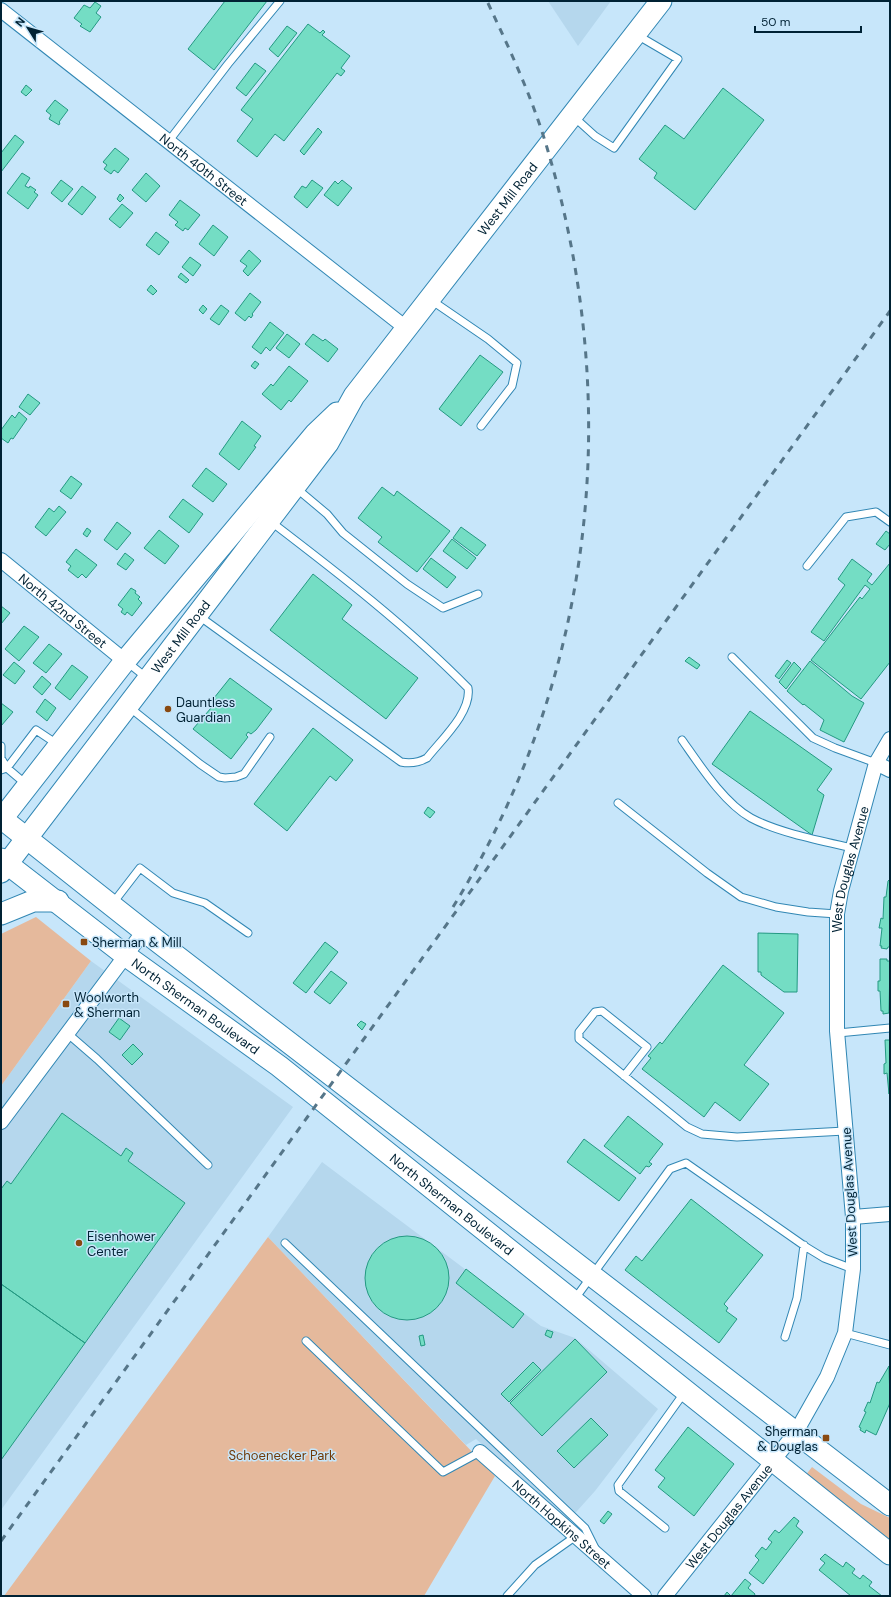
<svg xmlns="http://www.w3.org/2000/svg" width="891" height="1597" viewBox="0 0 891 1597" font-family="'DM Sans',sans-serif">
	<rect width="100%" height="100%" fill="#c7e6fa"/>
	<path fill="#b5d7ed" d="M548 1H611L578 46Z
		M91 961 293 1107 1 1510V1086Z
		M322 1162 541 1326 575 1338 658 1409 595 1491 568 1521 476 1439 466 1445 268 1237Z"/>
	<path fill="#e5b99c" d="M36 917 91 961 1 1086V934Z
		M268 1237 495 1476 424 1596H4Z
		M812 1467 861 1504 890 1518V1541L805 1476Z"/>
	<path fill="#74ddc4" stroke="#249982" d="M225 1H267L214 70 188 49Z
		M95 2 101 6 96 13 101 17 90 32 80 26 82 24 74 18 84 5 90 8Z
		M308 24 320 33 323 30 325 32 322 35 350 56 341 68 345 71 341 76 337 73 284 141 275 134 257 157 237 141 253 119 241 110Z
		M287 26 297 33 278 57 269 49Z
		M255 63 266 71 246 96 236 88Z
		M26 85 32 90 26 96 21 92Z
		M723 88 764 120 695 210 654 178 657 173 639 159 665 125 684 139Z
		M55 100 68 110 59 122 60 123 59 125 49 119 51 115 46 111Z
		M318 128 322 132 304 155 300 151Z
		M15 135 24 142 1 172V153Z
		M115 148 129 159 118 173 114 170 111 174 104 169 107 165 103 162Z
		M22 173 30 178 25 186 29 188 30 186 36 190 34 192 38 195 28 209 7 193Z
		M146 173 160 186 146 202 132 190Z
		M61 180 73 189 62 202 51 193Z
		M312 180 323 188 307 208 294 197 302 186 306 188Z
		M342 180 352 188 338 206 324 195 335 181 338 184Z
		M82 186 96 197 82 215 68 204Z
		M120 194 124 198 120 202 117 199Z
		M180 200 200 215 188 230 185 228 183 231 175 225 178 222 169 215Z
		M122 204 133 213 120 228 109 219Z
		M213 225 228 237 214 256 199 244Z
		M156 232 169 242 159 255 146 245Z
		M249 250 261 261 248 276 243 271 247 266 240 261Z
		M190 257 201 265 193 276 182 267Z
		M181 273 189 280 186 283 178 277Z
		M151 285 157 291 153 295 147 290Z
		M250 293 261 302 252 314 253 315 251 318 249 316 245 321 235 313Z
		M203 305 207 309 203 314 199 310Z
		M221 305 229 311 219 325 210 319Z
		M270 322 284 333 270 351 266 347 261 354 252 347Z
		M287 334 300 344 289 358 276 348Z
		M313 334 323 341 325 339 338 349 328 362 305 344Z
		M480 355 503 372 461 426 439 409Z
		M255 361 259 364 255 369 251 366Z
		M289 366 308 381 291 402 289 400 281 410 262 394 271 384 273 386Z
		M28 394 40 403 30 415 19 407Z
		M19 412 27 419 13 439 11 438 8 443 1 438V430L12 415 15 418Z
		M242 421 261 436 254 446 256 447 239 470 219 454Z
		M206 468 227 484 213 502 192 486Z
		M71 476 82 484 71 499 60 491Z
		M382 487 394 496 397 491 450 531 417 572 378 542 382 537 358 518Z
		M183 499 203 514 189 533 169 517Z
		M59 506 66 512 46 536 35 527 49 508 54 512Z
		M117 522 131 533 117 550 104 540Z
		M461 527 486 545 477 556 453 538Z
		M87 528 91 531 87 537 83 534Z
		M159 530 179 546 165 564 144 548Z
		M886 531 890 534V544L885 550 876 544Z
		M452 539 476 558 467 569 443 551Z
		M76 549 97 565 86 578 82 574 78 578 68 570 71 566 66 562Z
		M125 553 134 560 126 570 117 564Z
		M431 558 456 577 447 588 423 569Z
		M852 559 872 574 867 581 872 585 890 563V662L861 699 811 660 860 597 862 599 870 589 865 585 824 641 811 632 845 585 838 579Z
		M313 574 352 605 342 619 418 678 386 719 270 630Z
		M131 588 136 591 135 593 140 597 138 599 142 603 132 616 127 612 125 615 121 612 123 609 118 605Z
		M1 606 10 613 1 624Z
		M24 626 39 637 19 661 5 649Z
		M49 644 62 654 46 673 33 663Z
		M689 657 700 665 697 669 685 661Z
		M787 660 791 663 779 679 775 676Z
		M810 661 852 696 864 703 844 742 820 730 824 720 804 704 803 705 787 691Z
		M14 662 25 671 15 684 3 675Z
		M794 662 801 669 786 689 779 682Z
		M72 665 88 677 70 700 55 688Z
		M42 676 51 684 42 695 33 687Z
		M230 678 272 709 256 730 251 734 248 732 246 735 248 737 231 759 193 729 217 701 214 698Z
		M45 699 56 708 47 721 36 712Z
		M1 703 13 712 1 726Z
		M750 711 832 769 817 790 824 795 812 835 712 764Z
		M313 728 353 760 336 781 330 776 287 831 254 804Z
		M428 807 435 812 430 818 424 813Z
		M890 879V947H888L887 949 881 948 882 946H880L882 928H879L881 918 883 919 884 897H886L888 881Z
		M758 933 798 934 797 992H784L761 975V972H758Z
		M325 942 338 952 306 993 293 983Z
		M880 959H887V961H890L889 1013 883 1014V1011H881L880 991H878V981H880Z
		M723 965 784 1013 744 1065 769 1084 740 1121 715 1102 704 1117 642 1069 651 1058 648 1056 660 1042 662 1044Z
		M331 971 347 983 330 1004 314 992Z
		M119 1018 130 1026 120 1040 109 1032Z
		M361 1021 366 1024 362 1030 357 1025Z
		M885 1040H890L889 1094 887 1073 884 1074V1064L886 1063Z
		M133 1044 143 1054 132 1065 122 1055Z
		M62 1113 121 1156 126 1148 133 1153 128 1161 185 1203 85 1343 1 1284V1189L7 1181 11 1184Z
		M628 1116 663 1144 649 1162 652 1164 649 1167 646 1166 640 1174 604 1146Z
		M584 1139 636 1178 619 1201 567 1162Z
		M691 1199 763 1255 724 1304 728 1308 726 1311 737 1319 719 1343 625 1270 636 1256 642 1261Z
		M365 1278a42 42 0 1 1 84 0a42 42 0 1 1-84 0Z
		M466 1269 524 1314 513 1328 456 1283Z
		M1 1284 85 1343 1 1460Z
		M547 1330 553 1332 551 1338 545 1335Z
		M423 1335 425 1345 421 1346 419 1336Z
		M575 1339 607 1372 542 1436 510 1403Z
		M533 1362 541 1370 509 1402 501 1394Z
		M889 1366 890 1403 876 1435 866 1430 865 1433 860 1430 861 1428 859 1427 866 1412 864 1411 868 1402 870 1403 877 1382 879 1383Z
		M591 1418 608 1435 574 1468 557 1451Z
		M688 1427 734 1464 694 1516 658 1487 665 1478 655 1470Z
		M608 1511 612 1514 604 1524 600 1521Z
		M794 1517 799 1521 796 1526 803 1532 763 1584 749 1573 759 1560 755 1556 762 1547 766 1550 772 1542 768 1539 775 1530 779 1533Z
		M825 1554 843 1567 846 1562 855 1569 852 1573 860 1579 863 1575 872 1582 869 1586 882 1596H851L819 1570 825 1563 820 1559Z
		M745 1579 751 1584 748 1588 755 1594 754 1596H724L727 1592 731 1596Z"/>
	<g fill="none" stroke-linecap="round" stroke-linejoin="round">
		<defs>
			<path id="service" d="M574 117 595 136 614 148 678 59 637 35
				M168 142 228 64 280 1
				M431 300 488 339 517 363 512 386 481 426
				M296 488 327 514 343 533 407 584 443 608 478 594
				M807 566 846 517 876 512 890 522
				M199 616 401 762C411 764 418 763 427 758 441 740 472 712 468 688 407 626 338 573 270 521
				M732 657 813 738 835 748 876 763
				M127 662 147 678
				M129 707 200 764 219 777 225 778 236 777 244 774 270 737
				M682 740C699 764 724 803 751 818 779 833 822 841 853 848
				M1 746V759
				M1 758 7 768 27 785
				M1 770 7 768 36 730 57 744
				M618 803 707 873 741 897 776 907 808 912 837 914
				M113 903 140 868 173 893 205 903 248 933
				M67 1033 97 1059 208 1165
				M838 1033 890 1028
				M624 1076 647 1047 602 1011 595 1012 579 1032V1039L687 1127 702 1134 737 1137 845 1131
				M285 1243 585 1528 595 1548
				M574 1300 670 1169 686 1163 806 1247 824 1258 853 1269
				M845 1333 890 1345
				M785 1337 797 1298 804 1245
				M306 1341 443 1472 480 1452
				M665 1528 619 1491 618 1485 684 1393
				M507 1596 535 1565 576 1536"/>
			<g id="minor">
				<path id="s1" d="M1 10 406 328"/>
				<path id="s2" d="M1 560 125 661"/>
				<path d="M876 763 890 770"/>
				<path d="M1 1122 144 931"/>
				<path d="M853 1217 890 1214"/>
				<path id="s3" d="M480 1452 644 1596"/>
				<path id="s4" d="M665 1596 796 1432 827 1377 845 1333 853 1269V1217L837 1031V914L841 891 876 763 890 739"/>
			</g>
			<g id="secondary">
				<path d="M1 818 144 931 890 1505"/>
				<path d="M1 820 125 661 316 433 337 413"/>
				<path id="s5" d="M1 859 125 955 279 1066 890 1554"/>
				<path id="s6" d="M1 872 328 443 354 396 661 1"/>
				<path d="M1 914 33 901H58"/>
			</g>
		</defs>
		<use href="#service" stroke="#3187b4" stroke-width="9"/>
		<use href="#minor" stroke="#3187b4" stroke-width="16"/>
		<use href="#secondary" stroke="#3187b4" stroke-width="23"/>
		<use href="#service" stroke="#fff" stroke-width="7"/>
		<use href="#minor" stroke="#fff" stroke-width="14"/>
		<use href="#secondary" stroke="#fff" stroke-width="21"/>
		<path stroke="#567689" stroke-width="3" stroke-dasharray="7 7" stroke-linecap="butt" d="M453 907C594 678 624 408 548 151 533 99 510 50 487 1
			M1 1541 890 311"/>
	</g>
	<g fill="#894910" stroke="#c7e6fa" stroke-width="1.5">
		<circle cx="168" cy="709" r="4"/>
		<rect x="80" y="938" width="8" height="8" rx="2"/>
		<rect x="62" y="1000" width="8" height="8" rx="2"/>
		<circle cx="79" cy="1243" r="4"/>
		<rect x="822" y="1434" width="8" height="8" rx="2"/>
	</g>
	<g text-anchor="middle" stroke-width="3" stroke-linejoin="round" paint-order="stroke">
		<g font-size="13" fill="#002234" stroke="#c7e6fa">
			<text dy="5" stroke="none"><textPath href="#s1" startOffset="258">North 40th Street</textPath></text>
			<text dy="5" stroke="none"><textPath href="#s6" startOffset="843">West Mill Road</textPath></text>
			<text dy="5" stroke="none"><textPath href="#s2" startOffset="80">North 42nd Street</textPath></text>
			<text dy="5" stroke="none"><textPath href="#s6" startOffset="296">West Mill Road</textPath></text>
			<text dy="5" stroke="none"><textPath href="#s4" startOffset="787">West Douglas Avenue</textPath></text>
			<text dy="5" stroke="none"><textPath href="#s5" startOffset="244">North Sherman Boulevard</textPath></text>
			<text transform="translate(849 1192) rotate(-93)" y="5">West Douglas Avenue</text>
			<text dy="5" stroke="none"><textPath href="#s5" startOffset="568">North Sherman Boulevard</textPath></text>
			<text dy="5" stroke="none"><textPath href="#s4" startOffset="102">West Douglas Avenue</textPath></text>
			<text dy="5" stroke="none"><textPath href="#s3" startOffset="109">North Hopkins Street</textPath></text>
		</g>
		<g font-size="13" fill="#002234" stroke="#c7e6fa" text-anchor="start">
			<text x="176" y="707">Dauntless<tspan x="176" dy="15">Guardian</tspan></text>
			<text x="92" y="947">Sherman &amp; Mill</text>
			<text x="74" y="1002">Woolworth<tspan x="74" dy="15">&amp; Sherman</tspan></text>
			<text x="87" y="1241">Eisenhower<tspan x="87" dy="15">Center</tspan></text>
			<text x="818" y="1436" text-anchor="end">Sherman<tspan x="818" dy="15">&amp; Douglas</tspan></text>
		</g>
		<g font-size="13" fill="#703a08" stroke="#c7e6fa">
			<text x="282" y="1460">Schoenecker Park</text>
		</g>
	</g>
	<rect width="891" height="1597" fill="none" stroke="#002234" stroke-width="4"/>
	<g transform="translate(28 28) rotate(307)" stroke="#c7e6fa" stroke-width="3" paint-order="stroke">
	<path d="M0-3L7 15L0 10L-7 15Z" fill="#002234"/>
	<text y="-6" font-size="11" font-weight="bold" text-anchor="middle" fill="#002234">N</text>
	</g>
	<path d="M755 26v6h106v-6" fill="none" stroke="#002234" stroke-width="2"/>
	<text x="761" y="26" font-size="12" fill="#002234" stroke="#c7e6fa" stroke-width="3" paint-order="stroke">50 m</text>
</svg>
